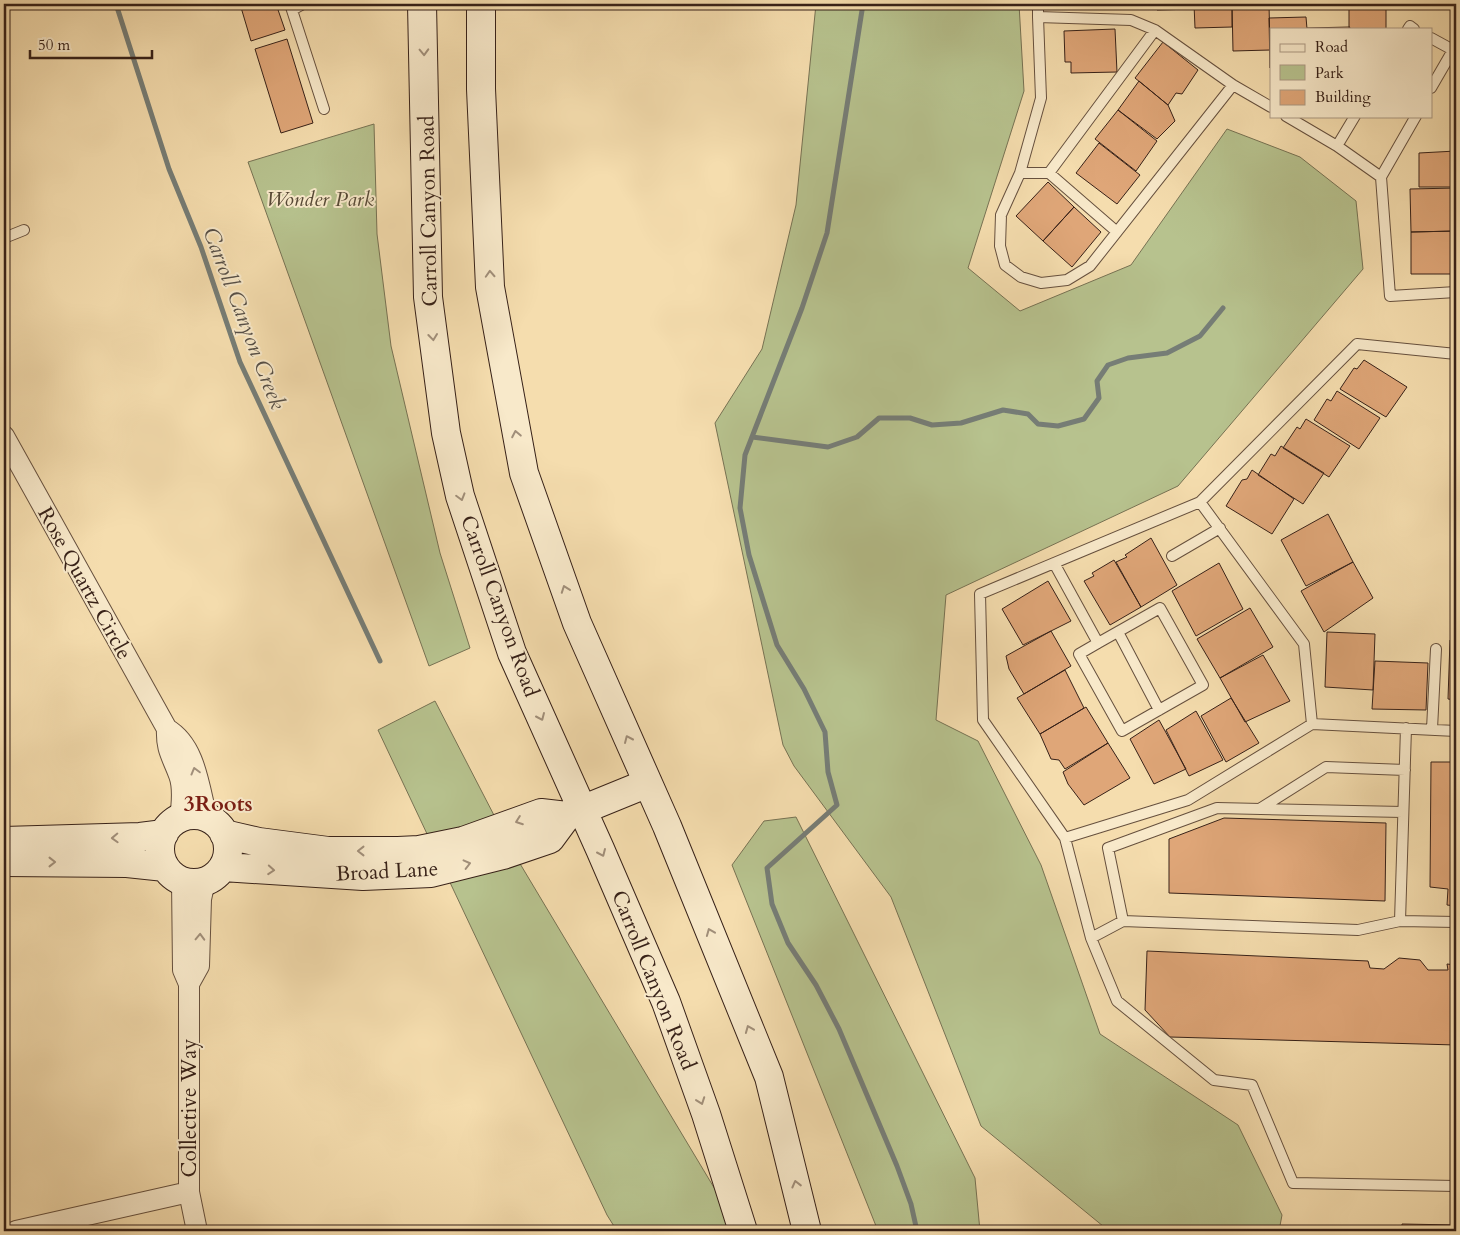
<svg xmlns="http://www.w3.org/2000/svg" width="1460" height="1235" viewBox="0 0 1460 1235" font-family="Cardo,serif">
	<rect width="100%" height="100%" fill="#f5ddae"/>
	<filter id="stains"><feTurbulence type="fractalNoise" baseFrequency=".004" numOctaves="4"/><feColorMatrix values="0 0 0 0 .2 0 0 0 0 .09 0 0 0 0 .02 0 0 0 .5 -.17"/></filter>
	<radialGradient id="worn" r=".72"><stop offset=".6" stop-color="#630" stop-opacity="0"/><stop offset="1" stop-color="#630" stop-opacity=".3"/></radialGradient>
	<path fill="#b7c28e" stroke="#777253" d="M816 4H1019L1024 91 968 268 1020 311 1131 265 1227 129 1300 157 1356 201 1363 269 1178 486 946 595 936 720 978 741 1041 865 1100 1034 1238 1125 1282 1215 1279 1231H1109L981 1126 891 897 794 766 783 745 715 423 762 349 796 205Z
		M374 124 377 234 391 346 440 553 470 648 429 666 248 162Z
		M435 701 513 852 740 1231H617L607 1215 378 730Z
		M796 817 975 1178 980 1231H878L732 865 764 821Z"/>
	<g fill="none" stroke-linecap="round" stroke-linejoin="round">
		<path stroke="#767d76" stroke-width="5" d="M116 4 169 169 201 247 240 362 380 661
			M863 4 827 233 802 308 745 455 740 508 749 555 777 645 804 689 825 732 828 772 837 805 767 868 772 904 788 943 816 985 839 1029 897 1166 911 1204 917 1231
			M752 437 828 447 857 437 879 418H910L932 425 961 423 1003 410 1028 414 1038 424 1058 426 1084 419 1099 398 1097 381 1108 365 1128 358 1167 353 1200 336 1223 308"/>
	</g>
	<path fill="#dfa678" stroke="#372118" d="M240 4H276L285 30 251 41Z
		M1157 4H1194L1195 9 1157 10Z
		M1194 4H1232V27L1195 28Z
		M1232 4H1269L1270 50 1233 51Z
		M1349 4H1386V29H1349Z
		M1306 17 1307 29H1271L1270 68 1269 18Z
		M1350 27 1349 29H1307V28Z
		M1115 29 1117 72 1071 73V62H1065L1064 31Z
		M287 39 313 123 281 133 255 49Z
		M1163 42 1198 70 1182 94 1176 93 1168 105 1135 78Z
		M1139 81 1168 105 1175 121 1157 139 1118 110Z
		M1118 110 1157 141 1136 171 1095 139Z
		M1099 143 1140 175 1117 204 1076 173Z
		M1456 151V187H1419V153Z
		M1048 182 1074 207 1043 241 1016 216Z
		M1456 188V231L1411 232 1410 189Z
		M1074 207 1101 232 1072 267 1043 241Z
		M1456 231V274H1411V232Z
		M1364 360 1407 387 1386 417 1340 389 1354 368 1357 369Z
		M1337 391 1380 418 1359 449 1314 420 1327 399 1331 401Z
		M1306 419 1350 446 1329 477 1283 448 1297 427 1300 429Z
		M1281 446 1324 473 1303 504 1258 475 1271 454 1275 456Z
		M1252 470 1294 499 1272 534 1226 506 1242 480 1247 479Z
		M1328 514 1353 562 1306 586 1281 540Z
		M1151 538 1177 585 1141 607 1116 562 1127 557 1125 555Z
		M1114 560 1141 607 1110 625 1084 581 1094 576 1092 573Z
		M1353 562 1373 598 1324 632 1301 591Z
		M1219 563 1243 609 1196 636 1172 591Z
		M1048 581 1071 621 1023 645 1002 609Z
		M1250 608 1273 647 1220 678 1197 639Z
		M1051 631 1071 666 1024 694 1009 669 1006 656Z
		M1327 632 1375 634 1373 690 1325 687Z
		M1450 640H1456V700L1448 699Z
		M1263 655 1290 701 1245 722 1220 678Z
		M1375 661 1428 663 1426 710 1372 709Z
		M1065 670 1084 708 1040 734 1017 698Z
		M1231 698 1259 743 1226 762 1201 716Z
		M1086 707 1108 743 1065 769 1059 760 1051 759 1040 734Z
		M1196 711 1223 760 1189 776 1166 730Z
		M1159 720 1186 769 1154 784 1130 739Z
		M1108 743 1130 778 1084 805 1068 784 1063 772Z
		M1431 762H1456V906L1447 905 1448 889 1430 887Z
		M1224 818 1386 823 1385 901 1169 893V839Z
		M1147 951 1368 961 1370 968 1384 969 1399 958 1420 960 1428 970H1448L1447 964 1456 965V1045L1170 1037 1145 1010Z
		M1402 1224 1456 1225V1231H1402Z"/>
	<g fill="none" stroke-linecap="round" stroke-linejoin="round">
		<defs>
			<path id="lane" d="M290 4 324 109
				M1038 4V17L1131 20 1155 30 1233 85 1271 107
				M292 10 303 4
				M1408 29 1410 26 1414 29
				M1155 30 1049 173H1020L1001 215 1000 246 1005 265 1021 277 1041 283 1067 280 1090 266 1233 85
				M1431 38 1453 50 1431 88
				M1286 116 1337 146 1355 116
				M1416 116 1381 177 1390 296 1456 292
				M1337 146 1381 177
				M1020 173 1041 98 1038 17
				M1049 173 1117 232
				M4 238 24 230
				M1200 502 1357 344 1456 354
				M1172 556 1220 528
				M1054 563 1098 643 1160 608 1203 685 1122 731 1079 654 1098 643
				M1118 632 1159 710
				M1432 729 1436 649
				M1456 731 1312 724 1188 800 1065 838 1091 938 1123 921 1358 930 1400 921 1456 922
				M1261 808 1326 767 1405 770
				M1065 838 983 720 980 594 1200 502 1304 644 1312 724
				M1123 921 1108 848 1217 808 1403 812
				M1400 921 1406 728
				M1091 938 1117 1001 1214 1080 1252 1085 1293 1183 1456 1186"/>
			<path id="street" d="M4 436 167 729C196 746 199 788 207 818
				M167 729C166 750 172 756 179 775 184 788 182 804 180 818
				M182 881 183 970 189 984V1192L197 1231
				M189 984 199 966 201 899 205 881
				M16 1231 189 1192"/>
			<path id="secondary" d="M422 4 428 297 446 433 460 496 512 653 600 849 666 1002 706 1114 743 1231
				M481 4V89L490 287 524 473 577 623 667 826 769 1077 807 1231
				M160 849a34 34 0 1 1 68 0a34 34 0 1 1-68 0Z
				M224 834 259 842 328 851H398L419 850 463 841 541 813 567 816
				M4 841 140 837 164 834
				M4 862 127 863 165 867
				M223 867 363 876 431 873 503 855 550 839 567 816 648 783"/>
		</defs>
		<use href="#lane" stroke="#66503e" stroke-width="12"/>
		<use href="#street" stroke="#66503e" stroke-width="22"/>
		<use href="#secondary" stroke="#372118" stroke-width="30"/>
		<use href="#lane" stroke="#f8e9ca" stroke-width="10"/>
		<use href="#street" stroke="#f8e9ca" stroke-width="20"/>
		<use href="#secondary" stroke="#f8e9ca" stroke-width="28"/>
	</g>
	<defs><path id="oneway-chevron" d="M-2-3.5L2.5 0L-2 3.5" fill="none" stroke-width="1.6" stroke-linecap="round" stroke-linejoin="round" transform="scale(1.25)"/></defs>
	<g stroke="#a18f7a">
		<use href="#oneway-chevron" transform="translate(424 52) rotate(88)"/>
		<use href="#oneway-chevron" transform="translate(490 274) rotate(-93)"/>
		<use href="#oneway-chevron" transform="translate(433 337) rotate(83)"/>
		<use href="#oneway-chevron" transform="translate(516 434) rotate(-101)"/>
		<use href="#oneway-chevron" transform="translate(461 497) rotate(74)"/>
		<use href="#oneway-chevron" transform="translate(565 589) rotate(-110)"/>
		<use href="#oneway-chevron" transform="translate(541 717) rotate(66)"/>
		<use href="#oneway-chevron" transform="translate(628 739) rotate(-114)"/>
		<use href="#oneway-chevron" transform="translate(195 771) rotate(-105)"/>
		<use href="#oneway-chevron" transform="translate(519 821) rotate(160)"/>
		<use href="#oneway-chevron" transform="translate(115 838) rotate(178)"/>
		<use href="#oneway-chevron" transform="translate(361 851) rotate(-180)"/>
		<use href="#oneway-chevron" transform="translate(602 853) rotate(66)"/>
		<use href="#oneway-chevron" transform="translate(52 862)"/>
		<use href="#oneway-chevron" transform="translate(467 864) rotate(-14)"/>
		<use href="#oneway-chevron" transform="translate(271 870) rotate(4)"/>
		<use href="#oneway-chevron" transform="translate(710 932) rotate(-112)"/>
		<use href="#oneway-chevron" transform="translate(200 937) rotate(-88)"/>
		<use href="#oneway-chevron" transform="translate(749 1029) rotate(-112)"/>
		<use href="#oneway-chevron" transform="translate(701 1101) rotate(70)"/>
		<use href="#oneway-chevron" transform="translate(796 1184) rotate(-104)"/>
	</g>
	<g text-anchor="middle" stroke-width="4" stroke-linejoin="round" paint-order="stroke">
		<g font-size="21" font-style="italic" fill="#574936" stroke="#f8e9ca">
			<text x="320" y="206">Wonder Park</text>
		</g>
		<g font-size="21" fill="#372118" stroke="#f8e9ca">
			<text transform="translate(428 211) rotate(-91)" y="7">Carroll Canyon Road</text>
			<text transform="translate(85 583) rotate(61)" y="7">Rose Quartz Circle</text>
			<text transform="translate(500 606) rotate(70)" y="7">Carroll Canyon Road</text>
			<text transform="translate(387 871) rotate(-3)" y="7">Broad Lane</text>
			<text transform="translate(654 980) rotate(68)" y="7">Carroll Canyon Road</text>
			<text transform="translate(189 1108) rotate(-90)" y="7">Collective Way</text>
		</g>
		<g font-size="22" font-style="italic" fill="#564f47" stroke="#f8e9ca">
			<text transform="translate(245 318) rotate(69)" y="8">Carroll Canyon Creek</text>
		</g>
		<g font-size="22" font-weight="bold" fill="#7a1f14" stroke="#f8e9ca">
			<text x="218" y="811">3Roots</text>
		</g>
	</g>
	<rect width="1460" height="1235" fill="none" stroke="#f5ddae" stroke-width="20"/>
	<rect x="5" y="5" width="1450" height="1225" fill="none" stroke="#372118" stroke-width="2.5"/>
	<rect x="10" y="10" width="1440" height="1215" fill="none" stroke="#372118"/>
	<rect x="1270" y="28" width="162" height="90" fill="#f8e9ca" stroke="#ab9983"/>
	<rect x="1280" y="44" width="25" height="8" fill="#f8e9ca" stroke="#ab9983"/>
	<text x="1315" y="52" font-size="15" fill="#372118">Road</text>
	<rect x="1280" y="65" width="25" height="15" fill="#b7c28e" stroke="#ab9983"/>
	<text x="1315" y="78" font-size="15" fill="#372118">Park</text>
	<rect x="1280" y="90" width="25" height="15" fill="#dfa678" stroke="#ab9983"/>
	<text x="1315" y="102" font-size="15" fill="#372118">Building</text>
	<path d="M30 50v8h122v-8" fill="none" stroke="#372118" stroke-width="2.5"/>
	<text x="38" y="50" font-size="15" fill="#372118" stroke="#f8e9ca" stroke-width="4" paint-order="stroke">50 m</text>
	<rect width="100%" height="100%" filter="url(#stains)"/>
	<rect width="100%" height="100%" fill="url(#worn)"/>
</svg>
